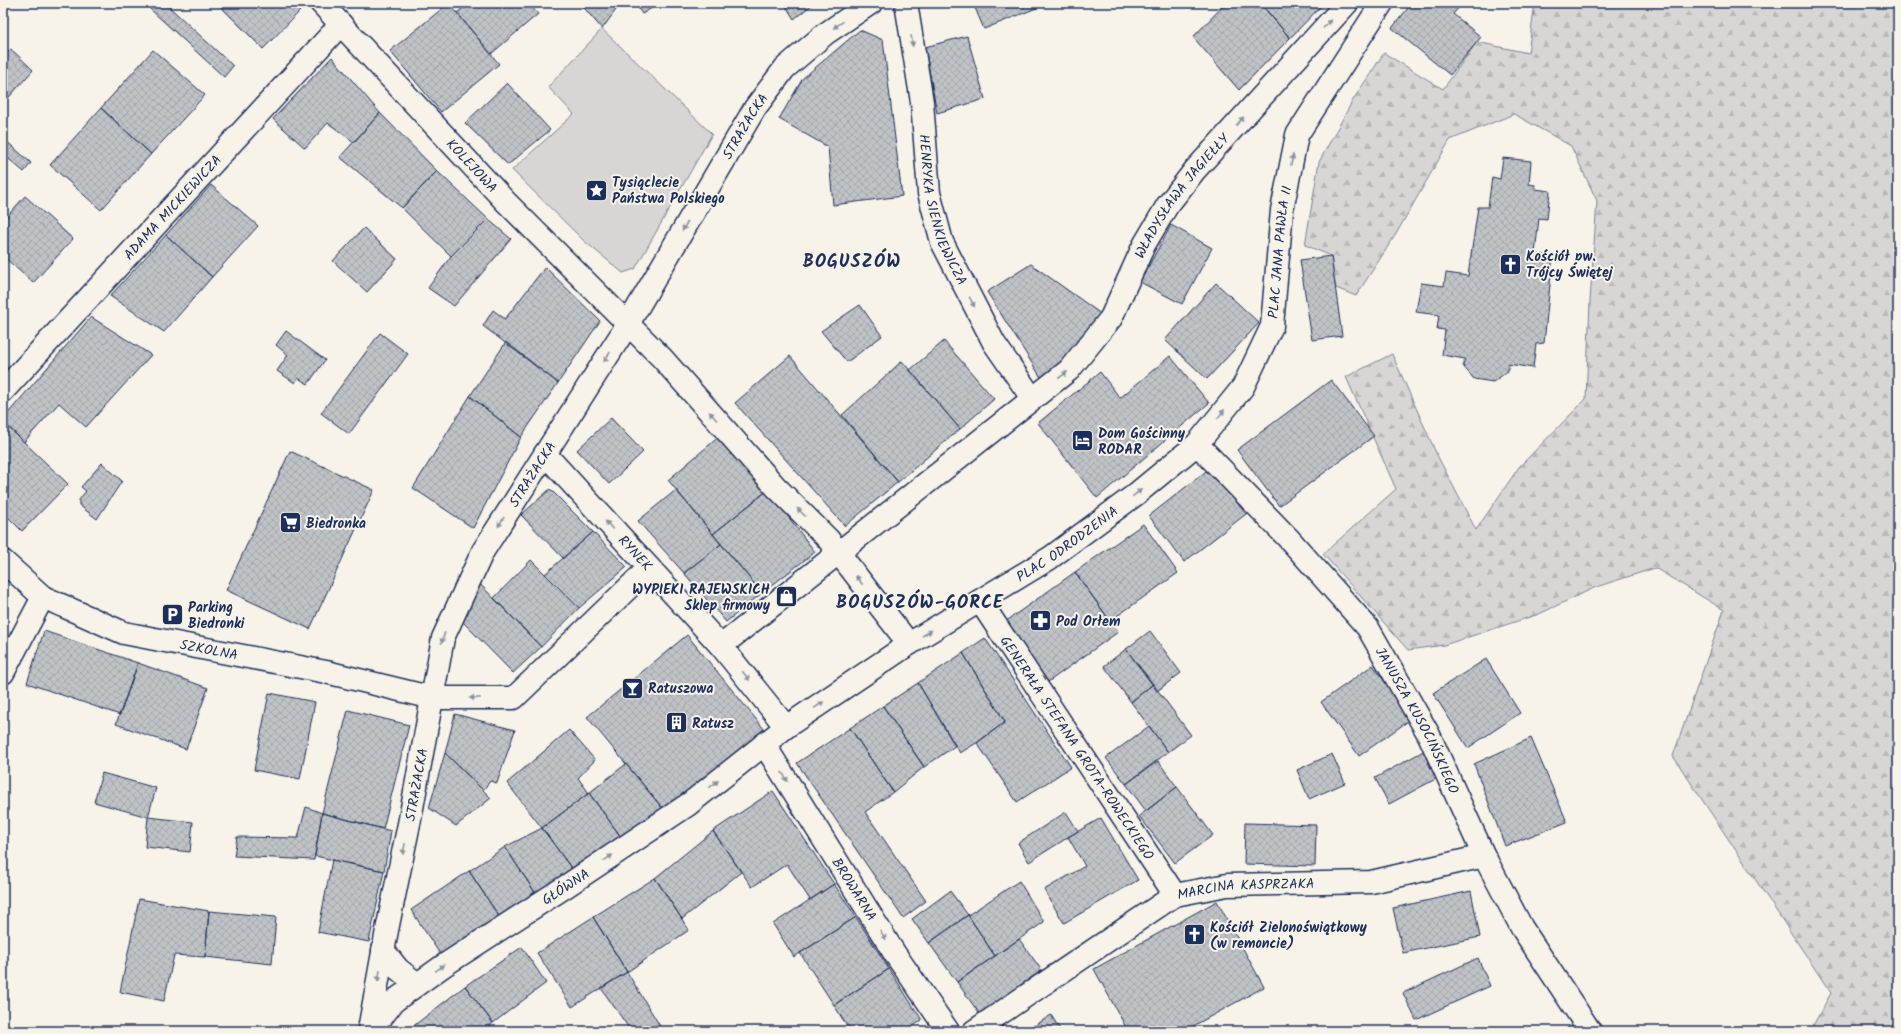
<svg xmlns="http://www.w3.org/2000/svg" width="1901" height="1034" viewBox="0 0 1901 1034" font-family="Kalam,sans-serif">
	<defs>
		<pattern id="forest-firs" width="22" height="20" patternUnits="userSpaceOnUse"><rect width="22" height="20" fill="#d7d6d4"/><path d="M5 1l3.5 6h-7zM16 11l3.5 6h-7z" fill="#b8b8b8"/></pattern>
		<pattern id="building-cross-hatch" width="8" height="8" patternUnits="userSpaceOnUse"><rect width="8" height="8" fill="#c0c3c5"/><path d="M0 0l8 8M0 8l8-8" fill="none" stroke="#a4a8ac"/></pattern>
	</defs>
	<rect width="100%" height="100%" fill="#f7f3e8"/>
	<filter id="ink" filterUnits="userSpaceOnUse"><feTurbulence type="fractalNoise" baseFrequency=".025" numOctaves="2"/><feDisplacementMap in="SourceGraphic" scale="8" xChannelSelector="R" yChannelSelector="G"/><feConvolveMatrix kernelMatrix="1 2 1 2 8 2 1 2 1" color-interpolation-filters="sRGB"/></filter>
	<g filter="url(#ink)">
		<path fill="#d7d6d4" stroke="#798299" d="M602 29 712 134 635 269 623 273 583 240 512 170 574 114 548 87Z"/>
		<path fill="url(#forest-firs)" stroke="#798299" d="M1535 3H1898V1031H1810L1831 993 1673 756 1724 610 1655 568 1596 587 1539 614 1444 645 1408 650 1323 554 1396 489 1346 377 1392 354 1437 455 1476 530 1519 467 1586 399 1590 301 1597 201 1571 146 1514 114 1450 140 1396 234 1356 296 1336 288 1331 256 1305 245 1319 162 1353 100 1384 53 1443 89 1477 42 1528 53Z"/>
		<path fill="url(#building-cross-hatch)" stroke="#1b2f5e" d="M156 3H165L233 66 224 77 150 9Z
			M217 3H292L300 11 263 49Z
			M449 3 499 64 441 112 390 51Z
			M469 3H528L538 14 491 54 457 13Z
			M580 3H621L602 29Z
			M635 3H660L642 14Z
			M784 3H814L794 19Z
			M973 3H1049L984 29Z
			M1226 3H1260L1290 38 1239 90 1193 37Z
			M1260 3H1324L1290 38Z
			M1412 3H1463L1453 14 1481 37 1450 75 1392 28Z
			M860 30 883 40 902 196 833 205 828 147 779 119 803 78Z
			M967 36 985 99 937 113 925 47Z
			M11 49 33 70 3 104V57Z
			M153 50 205 95 151 154 101 108Z
			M332 57 380 113 354 142 328 123 305 148 273 119Z
			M507 83 550 130 508 165 465 123Z
			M101 108 151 154 101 210 50 165Z
			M380 113 437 171 402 208 340 157Z
			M3 138 31 163 24 172 3 154Z
			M1503 158 1531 161 1529 184 1535 185V189L1550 191 1547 219 1539 218 1535 254 1553 255 1544 343 1536 344 1533 368 1508 364V371L1493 382 1474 379 1463 366 1465 359 1442 355 1445 330 1437 329 1439 315 1416 312 1421 283 1444 286 1446 273 1468 276 1478 207H1488L1492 177 1500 179Z
			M437 171 488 219 451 256 402 208Z
			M211 185 258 226 212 277 166 235Z
			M25 196 73 239 33 283 3 256V221Z
			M488 219 511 239 454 306 428 288 451 256Z
			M1171 225 1212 248 1182 304 1140 282Z
			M364 228 397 259 367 292 333 261Z
			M166 235 212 277 164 332 110 296Z
			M1331 256 1342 336 1312 340 1300 260Z
			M1031 264 1101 314 1080 348 1042 379 987 292Z
			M545 267 600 321 558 383 483 326 493 310 505 319Z
			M1216 283 1259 323 1207 379 1165 340Z
			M860 305 882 336 847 362 821 331Z
			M91 317 151 355 86 427 59 403 24 442 3 422V419Z
			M286 331 325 360 308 384 298 378 295 383 277 371 288 355 276 345Z
			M380 333 408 354 349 434 321 413Z
			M944 341 994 399 960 429 910 370Z
			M506 342 558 383 521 437 470 396Z
			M790 356 898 482 845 526 735 403Z
			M1170 356 1209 403 1097 498 1038 423 1100 372 1120 398Z
			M902 361 960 429 898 482 842 415Z
			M1331 380 1374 436 1279 506 1237 450Z
			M470 396 521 437 473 528 413 488Z
			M611 418 643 452 609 484 577 450Z
			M3 422 68 484 22 531 3 512Z
			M721 435 768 490 713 534 668 480Z
			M290 451 374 490 310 629 226 590Z
			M102 463 122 481 97 519 79 505V500L86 491 81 487Z
			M1210 468 1246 514 1184 562 1149 516Z
			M550 489 593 532 563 558 521 515Z
			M676 490 721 544 684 573 638 521Z
			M768 490 815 552 762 593 713 534Z
			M1143 524 1178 573 1110 621 1075 572Z
			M593 532 627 567 579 608 545 574Z
			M721 544 762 593 726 622 684 573Z
			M531 560 579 608 541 647 494 598Z
			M1075 572 1118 632 1048 682 1005 622Z
			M476 580 541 647 513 673 462 621Z
			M44 631 138 663 120 715 27 683Z
			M1150 631 1181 673 1157 691 1126 649Z
			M687 635 764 729 665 811 587 717Z
			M985 638 1071 767 1017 802 977 743 1005 722 963 653Z
			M1126 649 1153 684 1131 702 1104 666Z
			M963 653 1005 722 978 742 960 753 918 683Z
			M1486 659 1520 713 1468 748 1433 693Z
			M138 663 208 688 186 749 116 724Z
			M1373 665 1411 719 1359 756 1321 702Z
			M918 683 955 746 924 767 883 706Z
			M1153 684 1191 735 1168 752 1131 702Z
			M269 693 315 702 300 779 254 770Z
			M883 706 924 767 893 792 850 728Z
			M348 710 409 725 383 829 322 813Z
			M455 714 515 730 497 783 490 781 483 790 445 753Z
			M1149 726 1168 752 1126 784 1106 758Z
			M850 728 893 792 865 812 926 901 903 918 797 763Z
			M569 730 595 760 578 778 589 793 542 828 507 783Z
			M1531 738 1567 822 1505 846 1474 764Z
			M1429 748 1443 775 1389 804 1375 778Z
			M445 753 491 798 456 826 429 808Z
			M1332 754 1345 783 1309 799 1297 770Z
			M1158 761 1177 787 1146 811 1126 784Z
			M626 764 663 809 624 841 589 793Z
			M102 773 156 788 148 817 94 802Z
			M1177 787 1213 835 1175 863 1139 816Z
			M773 791 834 884 810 900 787 864 752 887 713 831Z
			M589 793 624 841 577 876 542 828Z
			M306 807 322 813 314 860 234 856 237 837 298 838Z
			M1066 812 1078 831 1029 862 1018 843Z
			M322 813 391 831 384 871 315 856Z
			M148 817 193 822 190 852 145 847Z
			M1101 818 1138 880 1064 923 1044 890 1085 866 1068 837Z
			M1245 823 1316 825 1315 866 1244 864Z
			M542 828 577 876 540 900 505 847Z
			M713 831 741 872 682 919 655 878Z
			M505 847 540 900 504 924 469 871Z
			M332 860 384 871 369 942 318 932Z
			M469 871 504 924 446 963 411 910Z
			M655 878 689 930 627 972 593 917Z
			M1019 881 1044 922 995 956 968 915Z
			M834 884 856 917 794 957 773 924Z
			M950 891 968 915 929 943 912 919Z
			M1471 891 1480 937 1403 953 1393 908Z
			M139 899 209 911 205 957 174 955 164 1001 120 992Z
			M1217 901 1264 987 1184 1031H1128L1094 969Z
			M209 911 276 917 272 964 205 957Z
			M968 915 995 956 957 982 929 943Z
			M593 917 627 972 572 1007 537 953Z
			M856 917 889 969 834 1005 800 953Z
			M1019 939 1043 972 981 1016 957 982Z
			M522 947 546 983 493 1023 465 986Z
			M1478 958 1490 986 1416 1020 1403 993Z
			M889 969 922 1020 906 1031H850L834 1005Z
			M627 972 663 1031H631L601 988Z
			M465 986 493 1023 483 1031H407Z
			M1051 1015 1061 1031H1027Z"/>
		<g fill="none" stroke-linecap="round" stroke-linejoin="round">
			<defs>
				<g id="minor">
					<path id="s1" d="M321 3 506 202 662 358 776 487 828 539 909 644"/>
					<path id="s2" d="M906 3 922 102 929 193 942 242 994 343 1032 398"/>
					<path id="s3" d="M3 391 341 24"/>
					<path id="s4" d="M1197 444 1290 540 1368 628 1429 735 1484 856 1522 928 1590 1031"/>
					<path id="s5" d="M545 454 721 646 786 727"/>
					<path id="s6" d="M3 561 43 597 124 633 326 672 433 698H514L649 568"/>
					<path id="s7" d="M980 601 1175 895"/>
					<path id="s8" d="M721 646 1069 370 1111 318 1144 245 1167 206 1195 170 1347 3"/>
					<path d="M3 673 43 597"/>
					<path id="s9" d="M764 744 895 954 948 1031"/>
					<path id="s10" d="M974 1031 1175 895 1227 885 1371 882 1484 856"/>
				</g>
				<g id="primary">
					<path d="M383 950 398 969 417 984"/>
					<path id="s11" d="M369 1030 387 930 410 819 443 638 483 551 628 324 755 108 785 68 825 34 871 3"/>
					<path id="s12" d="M371 1031 394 1001 443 966 565 887 689 804 786 727 909 644 1050 558 1135 495 1197 444 1243 387 1272 326 1282 210 1297 135 1382 3"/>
				</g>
			</defs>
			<use href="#minor" stroke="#1b2f5e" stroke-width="25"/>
			<use href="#primary" stroke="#1b2f5e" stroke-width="25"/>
			<use href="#minor" stroke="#f7f3e8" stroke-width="22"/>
			<use href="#primary" stroke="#f7f3e8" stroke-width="22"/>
		</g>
		<defs><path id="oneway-solid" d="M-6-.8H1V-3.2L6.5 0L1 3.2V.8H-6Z"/></defs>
		<g fill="#8991a3">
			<use href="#oneway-solid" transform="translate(1327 24) rotate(-48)"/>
			<use href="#oneway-solid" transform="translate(838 25) rotate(146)"/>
			<use href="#oneway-solid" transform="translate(912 41) rotate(81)"/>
			<use href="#oneway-solid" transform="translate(1240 121) rotate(-48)"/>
			<use href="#oneway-solid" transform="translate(1292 160) rotate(-79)"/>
			<use href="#oneway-solid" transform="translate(685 226) rotate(120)"/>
			<use href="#oneway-solid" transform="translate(972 302) rotate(62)"/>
			<use href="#oneway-solid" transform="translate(607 357) rotate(123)"/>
			<use href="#oneway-solid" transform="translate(1063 375) rotate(-37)"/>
			<use href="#oneway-solid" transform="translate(1221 414) rotate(-51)"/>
			<use href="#oneway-solid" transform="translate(713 416) rotate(-132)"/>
			<use href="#oneway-solid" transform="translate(1137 493) rotate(-38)"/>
			<use href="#oneway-solid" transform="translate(801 512) rotate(-135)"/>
			<use href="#oneway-solid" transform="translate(501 522) rotate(122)"/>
			<use href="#oneway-solid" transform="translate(609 525) rotate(-132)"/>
			<use href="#oneway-solid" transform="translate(859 580) rotate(-127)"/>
			<use href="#oneway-solid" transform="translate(927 633) rotate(-31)"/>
			<use href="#oneway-solid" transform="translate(443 638) rotate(108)"/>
			<use href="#oneway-solid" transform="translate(746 676) rotate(52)"/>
			<use href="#oneway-solid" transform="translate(475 698) rotate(-180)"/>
			<use href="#oneway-solid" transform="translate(819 705) rotate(-34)"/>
			<use href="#oneway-solid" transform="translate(785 777) rotate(58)"/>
			<use href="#oneway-solid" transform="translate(714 784) rotate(-38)"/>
			<use href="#oneway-solid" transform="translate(404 849) rotate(102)"/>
			<use href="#oneway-solid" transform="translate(608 858) rotate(-34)"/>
			<use href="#oneway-solid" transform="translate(883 935) rotate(58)"/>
			<use href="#oneway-solid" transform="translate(440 968) rotate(-35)"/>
			<use href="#oneway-solid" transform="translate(379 976) rotate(100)"/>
		</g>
	</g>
	<defs>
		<symbol id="sight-square" viewBox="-11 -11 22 22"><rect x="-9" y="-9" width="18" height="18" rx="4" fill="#1b2f5e" stroke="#f7f3e8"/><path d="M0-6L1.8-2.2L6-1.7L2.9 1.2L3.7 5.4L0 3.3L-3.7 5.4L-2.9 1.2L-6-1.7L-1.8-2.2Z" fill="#fff"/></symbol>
		<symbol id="church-square" viewBox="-11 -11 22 22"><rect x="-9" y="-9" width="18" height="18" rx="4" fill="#1b2f5e" stroke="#f7f3e8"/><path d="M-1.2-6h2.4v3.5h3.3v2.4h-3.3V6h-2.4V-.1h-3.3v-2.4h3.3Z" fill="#fff"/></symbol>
		<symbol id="hotel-square" viewBox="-11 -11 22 22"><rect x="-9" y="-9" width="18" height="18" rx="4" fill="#1b2f5e" stroke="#f7f3e8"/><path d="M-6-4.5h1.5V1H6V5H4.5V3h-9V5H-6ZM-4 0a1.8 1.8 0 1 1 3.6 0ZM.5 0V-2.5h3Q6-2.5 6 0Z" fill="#fff"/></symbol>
		<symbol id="supermarket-square" viewBox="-11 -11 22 22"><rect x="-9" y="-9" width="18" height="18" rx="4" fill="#1b2f5e" stroke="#f7f3e8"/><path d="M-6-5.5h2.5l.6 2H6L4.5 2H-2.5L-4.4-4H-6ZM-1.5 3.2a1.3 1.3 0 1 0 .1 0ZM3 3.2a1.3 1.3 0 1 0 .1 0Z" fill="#fff"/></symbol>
		<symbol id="shop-square" viewBox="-11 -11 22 22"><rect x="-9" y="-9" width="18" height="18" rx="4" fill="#1b2f5e" stroke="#f7f3e8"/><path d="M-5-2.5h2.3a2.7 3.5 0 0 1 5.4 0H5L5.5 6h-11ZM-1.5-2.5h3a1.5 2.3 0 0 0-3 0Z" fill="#fff"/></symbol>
		<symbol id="parking-square" viewBox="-11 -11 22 22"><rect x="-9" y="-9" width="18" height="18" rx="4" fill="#1b2f5e" stroke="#f7f3e8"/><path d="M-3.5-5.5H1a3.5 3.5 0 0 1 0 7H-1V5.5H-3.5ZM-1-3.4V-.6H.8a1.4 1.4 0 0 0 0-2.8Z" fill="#fff"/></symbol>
		<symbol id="pharmacy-square" viewBox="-11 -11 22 22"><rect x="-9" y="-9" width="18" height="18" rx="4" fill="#1b2f5e" stroke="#f7f3e8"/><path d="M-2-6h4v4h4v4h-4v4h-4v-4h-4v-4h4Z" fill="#fff"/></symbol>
		<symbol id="bar-square" viewBox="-11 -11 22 22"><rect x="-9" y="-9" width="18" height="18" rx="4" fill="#1b2f5e" stroke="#f7f3e8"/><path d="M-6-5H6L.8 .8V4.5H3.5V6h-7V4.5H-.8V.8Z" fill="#fff"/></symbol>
		<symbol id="building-square" viewBox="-11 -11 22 22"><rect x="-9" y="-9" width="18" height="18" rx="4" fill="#1b2f5e" stroke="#f7f3e8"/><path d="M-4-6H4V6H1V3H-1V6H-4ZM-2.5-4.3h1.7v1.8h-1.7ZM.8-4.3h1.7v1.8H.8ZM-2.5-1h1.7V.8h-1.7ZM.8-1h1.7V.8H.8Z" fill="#fff"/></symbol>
	</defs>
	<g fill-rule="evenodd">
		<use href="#sight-square" x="584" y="178" width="25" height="25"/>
		<use href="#church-square" x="1498" y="252" width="25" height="25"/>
		<use href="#hotel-square" x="1070" y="428" width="25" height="25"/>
		<use href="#supermarket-square" x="278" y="510" width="25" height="25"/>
		<use href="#shop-square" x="774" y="584" width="25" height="25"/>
		<use href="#parking-square" x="160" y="602" width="25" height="25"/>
		<use href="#pharmacy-square" x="1028" y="608" width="25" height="25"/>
		<use href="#bar-square" x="620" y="676" width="25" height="25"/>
		<use href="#building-square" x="664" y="710" width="25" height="25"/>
		<use href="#church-square" x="1182" y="922" width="25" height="25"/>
	</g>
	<g text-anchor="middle" stroke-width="4" stroke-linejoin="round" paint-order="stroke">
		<g font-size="14" fill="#1b2f5e" stroke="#f7f3e8">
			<text dy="5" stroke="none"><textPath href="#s11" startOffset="994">STRAŻACKA</textPath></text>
			<text dy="5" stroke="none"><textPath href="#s1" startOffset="222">KOLEJOWA</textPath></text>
			<text dy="5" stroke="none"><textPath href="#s8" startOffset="653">WŁADYSŁAWA JAGIEŁŁY</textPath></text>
			<text dy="5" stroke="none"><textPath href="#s3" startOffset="250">ADAMA MICKIEWICZA</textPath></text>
			<text dy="5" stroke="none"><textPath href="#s2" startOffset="211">HENRYKA SIENKIEWICZA</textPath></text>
			<text dy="5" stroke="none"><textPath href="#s12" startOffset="1231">PLAC JANA PAWŁA II</textPath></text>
			<text dy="5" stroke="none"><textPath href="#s11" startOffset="586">STRAŻACKA</textPath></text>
			<text dy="5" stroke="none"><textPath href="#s12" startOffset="852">PLAC ODRODZENIA</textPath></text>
			<text dy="5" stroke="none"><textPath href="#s5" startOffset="134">RYNEK</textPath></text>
			<text dy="5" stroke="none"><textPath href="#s6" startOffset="229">SZKOLNA</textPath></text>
			<text dy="5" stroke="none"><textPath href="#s4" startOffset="356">JANUSZA KUSOCIŃSKIEGO</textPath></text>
			<text dy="5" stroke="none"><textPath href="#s7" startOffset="176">GENERAŁA STEFANA GROTA-ROWECKIEGO</textPath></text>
			<text dy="5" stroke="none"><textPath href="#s11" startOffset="250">STRAŻACKA</textPath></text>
			<text dy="5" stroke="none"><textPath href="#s12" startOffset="244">GŁÓWNA</textPath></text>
			<text dy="5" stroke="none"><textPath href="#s9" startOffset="171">BROWARNA</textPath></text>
			<text dy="5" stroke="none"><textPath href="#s10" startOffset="314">MARCINA KASPRZAKA</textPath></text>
		</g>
		<g font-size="14" font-weight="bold" fill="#1b2f5e" stroke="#f7f3e8" text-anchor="start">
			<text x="612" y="187">Tysiąclecie<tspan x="612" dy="16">Państwa Polskiego</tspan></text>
			<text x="1526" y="261">Kościół pw.<tspan x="1526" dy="16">Trójcy Świętej</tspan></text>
			<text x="1098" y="438">Dom Gościnny<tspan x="1098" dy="16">RODAR</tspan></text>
			<text x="306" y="528">Biedronka</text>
			<text x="770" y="594" text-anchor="end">WYPIEKI RAJEWSKICH<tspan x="770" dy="16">Sklep firmowy</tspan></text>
			<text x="188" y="612">Parking<tspan x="188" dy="16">Biedronki</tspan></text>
			<text x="1056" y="626">Pod Orłem</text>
			<text x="648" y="693">Ratuszowa</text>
			<text x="692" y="728">Ratusz</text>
			<text x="1210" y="932">Kościół Zielonoświątkowy<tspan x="1210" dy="16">(w remoncie)</tspan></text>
		</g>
		<g font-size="18" font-weight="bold" letter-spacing="1" fill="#1b2f5e" stroke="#f7f3e8">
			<text x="852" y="267">BOGUSZÓW</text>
			<text x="920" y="608">BOGUSZÓW-GORCE</text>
		</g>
	</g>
	<rect width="1901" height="1034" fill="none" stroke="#f7f3e8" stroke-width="16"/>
	<rect x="8" y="8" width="1885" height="1018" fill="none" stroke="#1b2f5e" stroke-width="1.5" filter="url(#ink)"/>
</svg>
